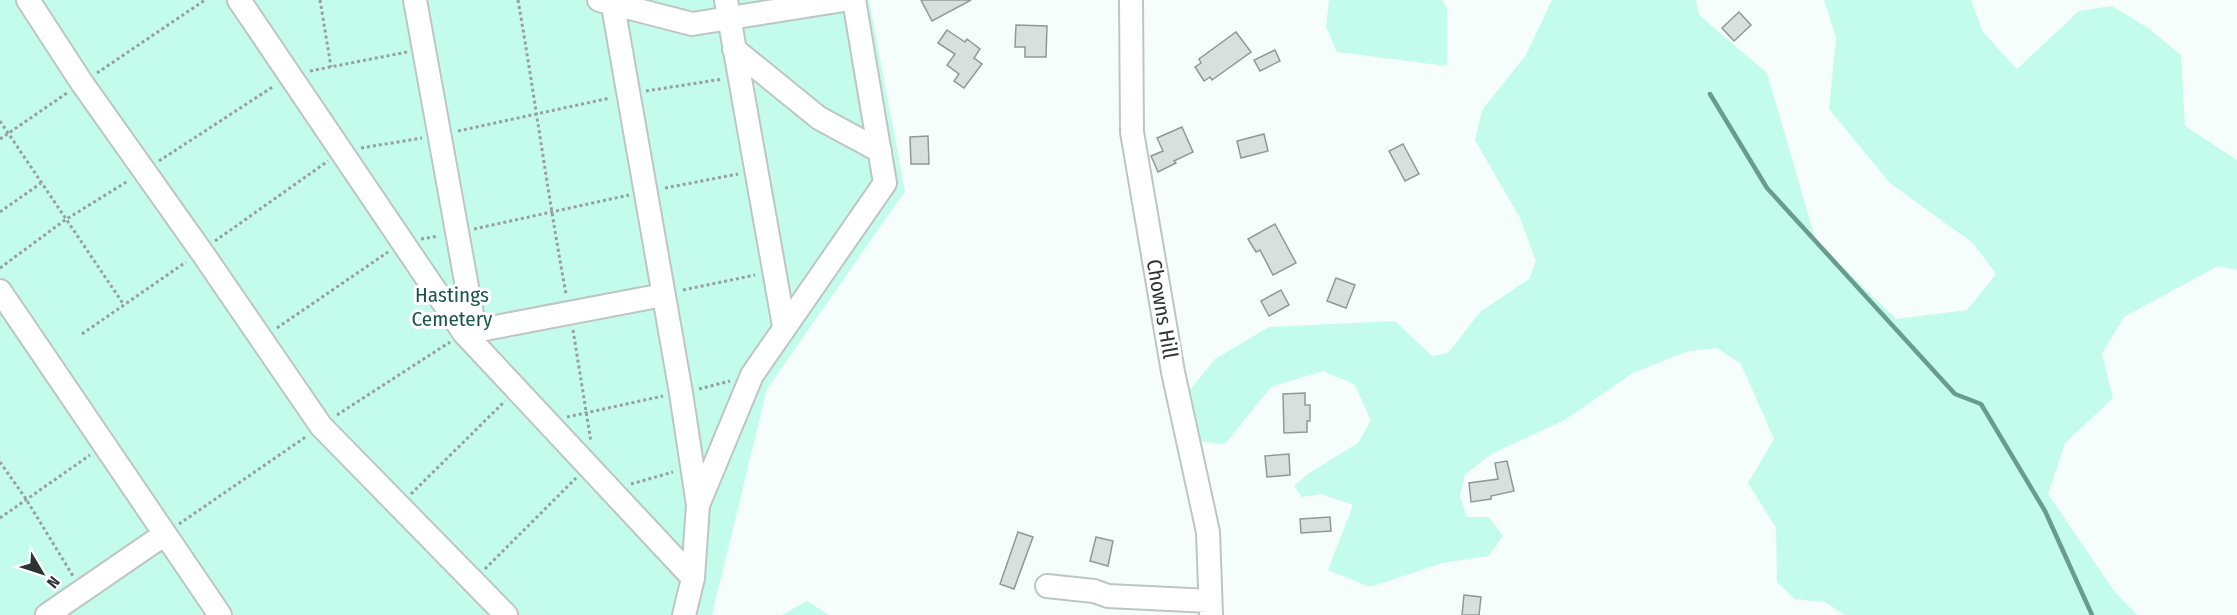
<svg xmlns="http://www.w3.org/2000/svg" width="2237" height="615" viewBox="0 0 2237 615" font-family="'Fira Sans Condensed',sans-serif">
	<rect width="100%" height="100%" fill="#f5fefb"/>
	<path fill="#c3fceb" d="M0 0H869L905 191 767 389 712 615H0Z
		M1329 0H1442L1447 9V66L1337 52 1326 27Z
		M1552 0H1696L1699 15 1767 73 1816 241 1896 319 1967 310 1996 274 1973 243 1890 183 1829 109 1836 38 1824 0H1971L1983 32 2017 69 2079 11 2112 6 2148 28 2181 55 2185 126 2237 160V270L2218 266 2124 317 2102 354 2113 398 2065 443 2048 494 2114 591 2137 615H1845L1825 602 1795 599 1777 582 1776 528 1748 483 1774 439 1741 364 1717 348 1688 351 1633 373 1563 421 1493 453 1465 474 1460 496 1467 517H1489L1503 536 1488 556 1442 563 1370 587 1328 570 1353 505 1321 494 1302 497 1294 486 1309 473 1358 443 1371 420 1354 384 1323 371 1271 387 1225 444 1195 441 1189 391 1215 359 1269 327 1395 321 1432 356 1448 353 1480 312 1529 279 1536 261 1520 218 1475 140 1482 110 1526 55Z
		M807 601 829 615H782Z"/>
	<g fill="none" stroke-linecap="round" stroke-linejoin="round">
		<path stroke="#6a9c8e" stroke-width="4.5" d="M1710 94 1767 188 1955 394 1981 404 2045 511 2092 615"/>
	</g>
	<path fill="#d7e0dd" stroke="#909996" stroke-width="1.5" d="M921 0H971L932 21Z
		M1739 12 1751 25 1734 41 1722 28Z
		M1016 25 1047 26 1046 57H1025V47H1015Z
		M947 30 965 42 967 39 980 49 974 58 982 64 964 88 954 81 959 74 947 65 955 54 938 43Z
		M1236 32 1251 52 1212 80 1210 77 1204 81 1195 67 1201 63 1199 59Z
		M1275 50 1280 61 1260 71 1254 60Z
		M1182 127 1193 152 1174 161 1176 163 1158 172 1151 156 1163 151 1157 138Z
		M1264 134 1268 151 1241 158 1237 141Z
		M928 136 929 164H911L910 137Z
		M1403 144 1419 174 1405 181 1389 151Z
		M1275 224 1296 263 1273 275 1260 250 1256 252 1248 239Z
		M1336 278 1355 285 1346 308 1327 301Z
		M1281 290 1289 305 1269 316 1261 301Z
		M1305 393V405H1310V421H1307V432L1284 433 1283 394Z
		M1289 454 1290 475 1267 477 1265 456Z
		M1507 461 1514 491 1491 496V499L1471 502 1469 483 1498 479 1495 463Z
		M1330 517 1331 531 1301 533 1300 519Z
		M1018 532 1033 537 1014 589 1000 584Z
		M1096 537 1113 541 1108 566 1090 561Z
		M1464 595 1481 597 1479 615H1462Z"/>
	<g fill="none" stroke-linecap="round" stroke-linejoin="round">
		<defs>
			<path id="minor" d="M28 0 82 83 201 251 321 426 506 615
				M239 0 464 333 693 578
				M415 0 475 331
				M599 0 692 24 844 0
				M612 0 681 393 698 505 693 578 684 615
				M726 0 784 326
				M1131 0 1132 132 1173 372 1208 532 1211 615
				M734 49 819 118 880 151
				M0 291 220 615
				M464 333 663 295
				M698 505 752 375 885 183 854 0
				M1047 586 1094 591 1108 596 1210 601
				M47 615 165 534"/>
		</defs>
		<use href="#minor" stroke="#bdc6c3" stroke-width="26"/>
		<path stroke="#989f9d" stroke-width="3" stroke-dasharray="3 3" stroke-linecap="butt" d="M320 0 331 67
			M518 0C535 98 548 196 566 294
			M310 71 407 52
			M97 73 205 0
			M646 91 723 79
			M0 121 124 305
			M458 131 610 98
			M0 139 67 93
			M361 148 422 138
			M159 161 274 86
			M665 188 738 174
			M0 212 41 183
			M474 229 629 195
			M421 239 438 236
			M215 241 328 161
			M0 268 65 220 128 181
			M683 290 755 275
			M277 328 388 252
			M573 330 591 442
			M82 334 186 262
			M699 389 730 381
			M337 415 450 342
			M567 417 663 396
			M0 462 26 499 73 576
			M631 484 673 472
			M411 494 505 401
			M0 518 90 455
			M179 524 307 436
			M485 569 576 478"/>
		<use href="#minor" stroke="#fff" stroke-width="22"/>
	</g>
	<g text-anchor="middle" stroke-width="6" stroke-linejoin="round" paint-order="stroke">
		<g font-size="21" fill="#1c5649" stroke="#fff">
			<text x="452" y="302">Hastings<tspan x="452" dy="24">Cemetery</tspan></text>
		</g>
		<g font-size="21" fill="#2e3231" stroke="#fff">
			<text transform="translate(1162 309) rotate(80)" y="7">Chowns Hill</text>
		</g>
	</g>
	<g transform="translate(42 573) rotate(129)" stroke="#ffffff" stroke-width="4.5" paint-order="stroke">
	<path d="M0-4.5L10 22L0 15L-10 22Z" fill="#2e3231"/>
	<text y="-9" font-size="16" font-weight="bold" text-anchor="middle" fill="#2e3231">N</text>
	</g>
</svg>
